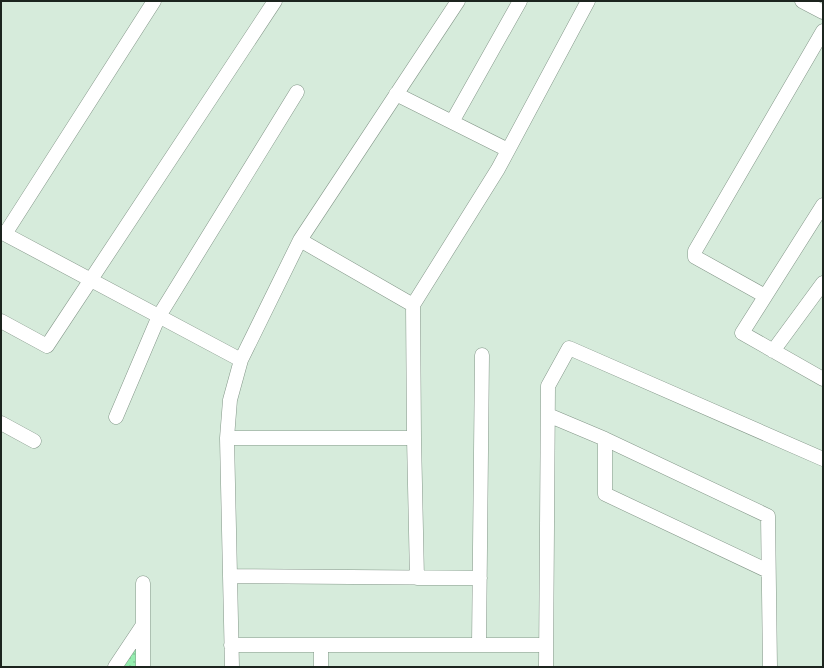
<svg xmlns="http://www.w3.org/2000/svg" width="824" height="668" viewBox="0 0 824 668" font-family="Karla,sans-serif">
	<defs>
		<pattern id="park-dots" width="8" height="8" patternUnits="userSpaceOnUse"><rect width="8" height="8" fill="#95edaf"/><path d="M2 2h.1M6 6h.1" fill="none" stroke="#80cb96" stroke-width="1.8" stroke-linecap="round"/></pattern>
	</defs>
	<rect width="100%" height="100%" fill="#d6ebdb"/>
	<path fill="url(#park-dots)" d="M136 641V667H118Z"/>
	<g fill="none" stroke-linecap="round" stroke-linejoin="round">
		<defs>
			<path id="minor" d="M802 1 823 12
				M396 94 508 150
				M452 122 520 1
				M823 205 742 333 823 379
				M1 232 241 360 230 400 227 438 232 667
				M5 234 154 1
				M300 240 413 305 498 169 588 1
				M765 296 695 257V251L823 31
				M1 321 47 346 275 1
				M773 351 823 283
				M241 360 300 240 458 1
				M548 415 605 439 768 516 770 667
				M116 417 159 316 297 92
				M1 423 34 441
				M227 438H414L413 305
				M414 438 417 578
				M605 439V494L768 571
				M230 576 480 578
				M143 583V667
				M231 645H546
				M321 645V667
				M479 645 482 355
				M115 667 143 625
				M546 667 548 386 569 348 823 459"/>
		</defs>
		<use href="#minor" stroke="#849789" stroke-width="15"/>
		<use href="#minor" stroke="#fff" stroke-width="14"/>
	</g>
	<rect width="824" height="668" fill="none" stroke="#1c241e" stroke-width="4"/>
</svg>
